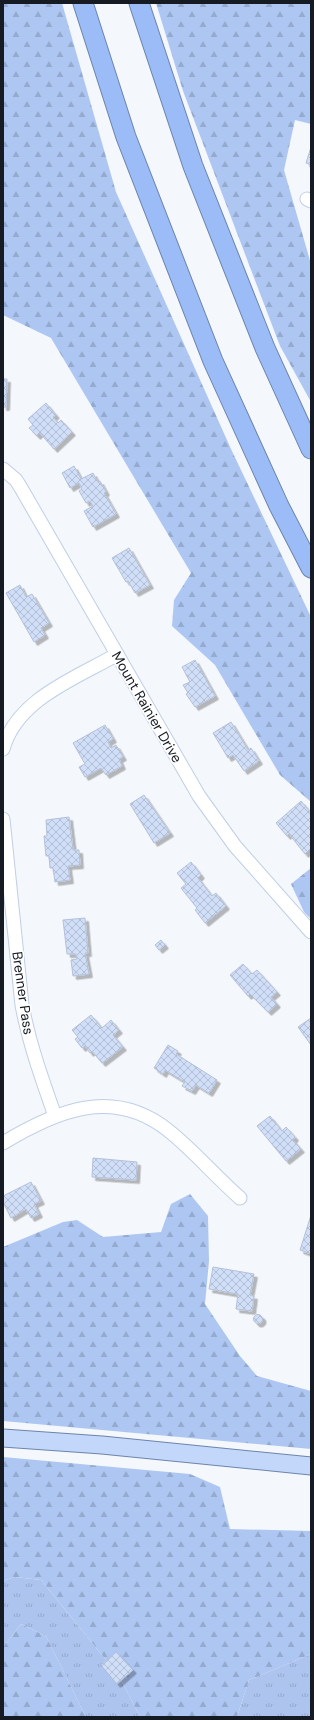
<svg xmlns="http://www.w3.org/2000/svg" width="314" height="1720" viewBox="0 0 314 1720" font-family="'DM Sans',sans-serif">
	<defs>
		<pattern id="grass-tufts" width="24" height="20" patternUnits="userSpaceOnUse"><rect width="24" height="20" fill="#adc4ee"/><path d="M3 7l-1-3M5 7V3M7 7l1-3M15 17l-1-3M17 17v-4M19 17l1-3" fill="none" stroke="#94a8cc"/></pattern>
		<pattern id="forest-firs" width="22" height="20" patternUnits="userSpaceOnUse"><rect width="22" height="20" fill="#aec7f2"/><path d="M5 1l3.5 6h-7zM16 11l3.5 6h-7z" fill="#95aacf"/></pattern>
		<pattern id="building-cross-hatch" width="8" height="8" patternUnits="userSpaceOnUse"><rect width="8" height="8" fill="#d0def7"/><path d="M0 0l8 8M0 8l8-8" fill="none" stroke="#b2bed3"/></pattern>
		<filter id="shadow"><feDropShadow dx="3.5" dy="3.5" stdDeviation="0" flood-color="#0004"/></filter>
	</defs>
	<rect width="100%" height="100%" fill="#f4f7fc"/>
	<path fill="url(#grass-tufts)" d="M15 1577 41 1580 119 1676 140 1717H86L46 1636 21 1624 3 1647V1581Z
		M311 1654V1717H237L249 1680Z"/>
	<path fill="url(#forest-firs)" d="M3 3H62L116 192 231 449 311 617V802L280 775 215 665 172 626 174 600 191 573 51 338 3 315Z
		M156 3H311V124L295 120 284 170 311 264V402L280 346 183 91Z
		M311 868V919L304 912 291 884Z
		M190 1194 208 1216 209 1261 205 1304 240 1356 257 1376 311 1391V1449L3 1421V1247L63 1222 77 1220 103 1237 161 1232 171 1204Z
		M3 1457 190 1474 220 1487 230 1529 311 1531V1654L249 1680 237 1717H140L119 1676 41 1580 15 1577 3 1581Z
		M21 1624 46 1636 86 1717H3V1647Z"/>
	<path fill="url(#building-cross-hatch)" stroke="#b3c1d9" filter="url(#shadow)" d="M311 147V165L306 163Z
		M3 379H7L6 407H3Z
		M46 403 56 415 53 417 58 423 61 420 72 432 54 449 40 433 37 436 29 428 33 425 28 419Z
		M74 466 81 479 93 473 98 482 100 481 106 492 104 493 116 514 93 527 84 511 93 506 90 501 86 503 79 491 82 489 79 483 70 488 62 473Z
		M129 548 150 585 135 593 128 581 126 582 112 558Z
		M20 585 26 597 32 594 49 623 41 628 45 635 34 642 6 593Z
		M195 660 215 696 195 707 186 694 188 693 183 685 190 682 182 667Z
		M231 722 248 750 251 748 259 761 244 771 233 755 228 758 213 733Z
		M105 725 113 739 108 742 111 748 116 745 123 757 119 759 122 766 106 775 101 768 85 777 79 767 85 764 73 743Z
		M144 795 170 833 154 843 130 804Z
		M301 801 311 813V848L305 854 289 834 287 836 276 823Z
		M69 817 73 850H79L80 865 68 866 70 880 55 882 53 868H50L49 856H46L44 836H47L46 820Z
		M191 862 201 875 198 878 212 896 216 893 226 906 205 923 195 910 197 908 181 888 186 884 177 873Z
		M85 918 88 953H85L89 974 73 976 71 960 77 959 76 954H67L63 920Z
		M161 940 165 945 159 950 155 945Z
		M243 964 252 974 257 970 277 992 271 997 277 1004 268 1012 250 994 248 996 230 975Z
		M91 1015 102 1028 111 1020 119 1030 113 1035 123 1047 102 1063 92 1051 90 1053 85 1046 82 1048 75 1039 78 1037 72 1030Z
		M311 1018V1045L298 1027Z
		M168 1045 178 1051 176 1054 217 1080 209 1093 196 1085 192 1091 182 1086 185 1082 165 1070 163 1074 154 1068Z
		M270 1116 282 1131 286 1127 295 1137 293 1140 301 1149 286 1161 257 1126Z
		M93 1158 137 1162 136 1180 92 1177Z
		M31 1182 41 1201 34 1204 39 1214 31 1218 26 1209 11 1218 3 1202V1196Z
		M311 1215V1254L300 1250Z
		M213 1267 254 1274 250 1295 254 1296 252 1311 236 1309 238 1294 209 1289Z
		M253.5 1319a4.5 4.5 0 1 1 9 0a4.5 4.5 0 1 1-9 0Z
		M116 1652 133 1670 117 1684 101 1665Z"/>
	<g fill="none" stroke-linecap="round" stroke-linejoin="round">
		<defs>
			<path id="minor" d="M307 199 311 201
				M3 469 16 480 21 488 199 796 235 846 311 932
				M3 749C17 699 76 678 116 655
				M3 819 22 1005C29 1043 42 1079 55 1116
				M3 1143C56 1111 113 1086 169 1131 194 1151 215 1176 240 1198"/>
			<path id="major" d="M3 1438 102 1445 311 1466"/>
			<path id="highway" d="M83 3 126 137 213 361 279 506 311 568
				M139 3 193 166 265 348 311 449"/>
		</defs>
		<use href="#minor" stroke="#c0cee6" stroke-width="15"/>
		<use href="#major" stroke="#6c84ac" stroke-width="19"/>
		<use href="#highway" stroke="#6c84ac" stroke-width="21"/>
		<use href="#minor" stroke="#fff" stroke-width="13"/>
		<use href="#major" stroke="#c3d7fa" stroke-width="17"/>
		<use href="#highway" stroke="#9bbcf6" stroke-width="19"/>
	</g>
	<g text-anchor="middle" stroke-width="3.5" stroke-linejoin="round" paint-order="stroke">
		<g font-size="14" fill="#161b23" stroke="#fff">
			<text transform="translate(147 707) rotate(60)" y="5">Mount Rainier Drive</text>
			<text transform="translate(23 993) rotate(82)" y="5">Brenner Pass</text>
		</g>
	</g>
	<rect width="314" height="1720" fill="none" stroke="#161b23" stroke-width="8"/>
</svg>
